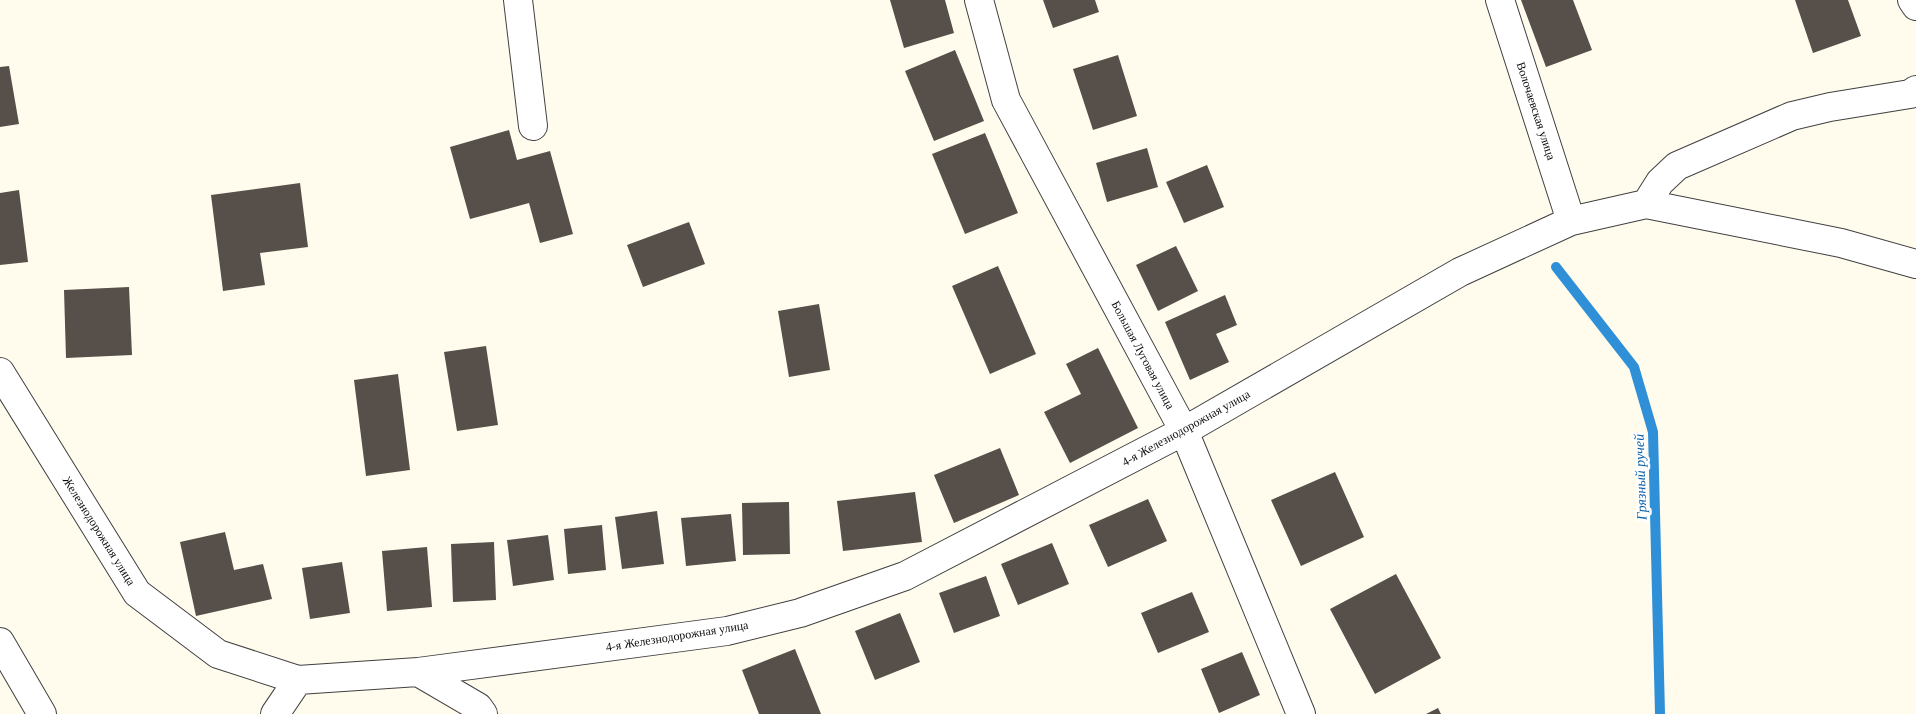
<svg xmlns="http://www.w3.org/2000/svg" width="1916" height="714" viewBox="0 0 1916 714" font-family="'Times New Roman',serif">
	<rect width="100%" height="100%" fill="#fffcee"/>
	<g fill="none" stroke-linecap="round" stroke-linejoin="round">
		<path stroke="#2f90d8" stroke-width="10" d="M1556 267 1634 367 1653 432 1660 714"/>
	</g>
	<path fill="#574f49" d="M890 0H945L954 33 904 48Z
		M1043 0H1095L1099 12 1053 28Z
		M1521 0H1573L1592 50 1546 67Z
		M1795 0H1848L1861 36 1813 53Z
		M955 50 984 121 934 141 905 71Z
		M1118 55 1137 116 1093 130 1073 69Z
		M9 66 19 124 0 127V67Z
		M509 130 517 160 550 151 573 234 540 243 529 203 470 219 450 147Z
		M985 133 1018 213 965 234 932 154Z
		M1147 148 1158 187 1107 202 1096 163Z
		M1207 165 1224 207 1184 223 1166 182Z
		M300 183 308 247 260 253 265 285 223 291 211 195Z
		M19 190 28 262 0 265V193Z
		M689 222 705 264 643 287 627 245Z
		M1176 246 1198 291 1158 311 1136 265Z
		M998 266 1036 354 990 374 952 286Z
		M129 287 132 355 66 358 64 290Z
		M1225 295 1237 325 1216 334 1229 362 1190 380 1165 322Z
		M819 304 830 370 789 377 778 311Z
		M486 346 498 425 457 431 444 352Z
		M1098 348 1138 428 1070 463 1044 412 1081 394 1066 364Z
		M398 374 410 470 366 476 354 380Z
		M1000 448 1019 495 954 523 934 475Z
		M1335 472 1364 537 1301 566 1271 500Z
		M915 492 922 542 843 551 837 501Z
		M1148 499 1167 541 1108 567 1089 525Z
		M789 502 790 554 743 555 742 503Z
		M657 511 664 564 622 569 615 517Z
		M731 514 736 561 686 566 681 518Z
		M602 525 606 570 568 574 564 529Z
		M225 532 234 570 263 564 272 599 196 616 180 542Z
		M548 535 554 580 513 586 507 540Z
		M494 542 496 600 453 602 451 544Z
		M1052 543 1069 584 1018 605 1001 564Z
		M427 547 432 607 387 611 382 551Z
		M342 562 350 613 310 619 302 568Z
		M1396 574 1441 658 1375 694 1330 609Z
		M986 576 1000 616 954 633 939 593Z
		M1192 592 1209 632 1158 653 1141 613Z
		M900 613 920 662 875 680 855 631Z
		M795 649 821 714H759L742 670Z
		M1242 652 1260 695 1219 713 1201 669Z
		M1438 708 1441 714H1426Z"/>
	<g fill="none" stroke-linecap="round" stroke-linejoin="round">
		<defs>
			<path id="minor" d="M518 0 533 126
				M979 0 1006 100 1184 431 1301 714
				M1500 0 1571 221
				M1912 0 1916 6
				M1646 204 1841 243 1916 264
				M0 372 137 593 218 654 298 680 418 672 478 707 483 714
				M0 642 42 714
				M418 672 727 631 800 613 905 576 1184 431 1460 272 1571 221 1646 204 1660 182 1677 166 1792 116 1830 107 1910 94 1916 90
				M275 714 298 680"/>
		</defs>
		<use href="#minor" stroke="#404040" stroke-width="30"/>
		<use href="#minor" stroke="#fff" stroke-width="28"/>
	</g>
	<g text-anchor="middle" stroke-width="5" stroke-linejoin="round" paint-order="stroke">
		<g font-size="12" fill="#0d0d0d" stroke="#fff">
			<text transform="translate(1536 111) rotate(72)" y="4">Волочаевская улица</text>
			<text transform="translate(1143 355) rotate(62)" y="4">Большая Луговая улица</text>
			<text transform="translate(1186 428) rotate(-29)" y="4">4-я Железнодорожная улица</text>
			<text transform="translate(99 531) rotate(58)" y="4">Железнодорожная улица</text>
			<text transform="translate(677 636) rotate(-9)" y="4">4-я Железнодорожная улица</text>
		</g>
		<g font-size="14" font-style="italic" fill="#0c61aa" stroke="#fff">
			<text transform="translate(1640 477) rotate(-92)" y="5">Грязный ручей</text>
		</g>
	</g>
</svg>
